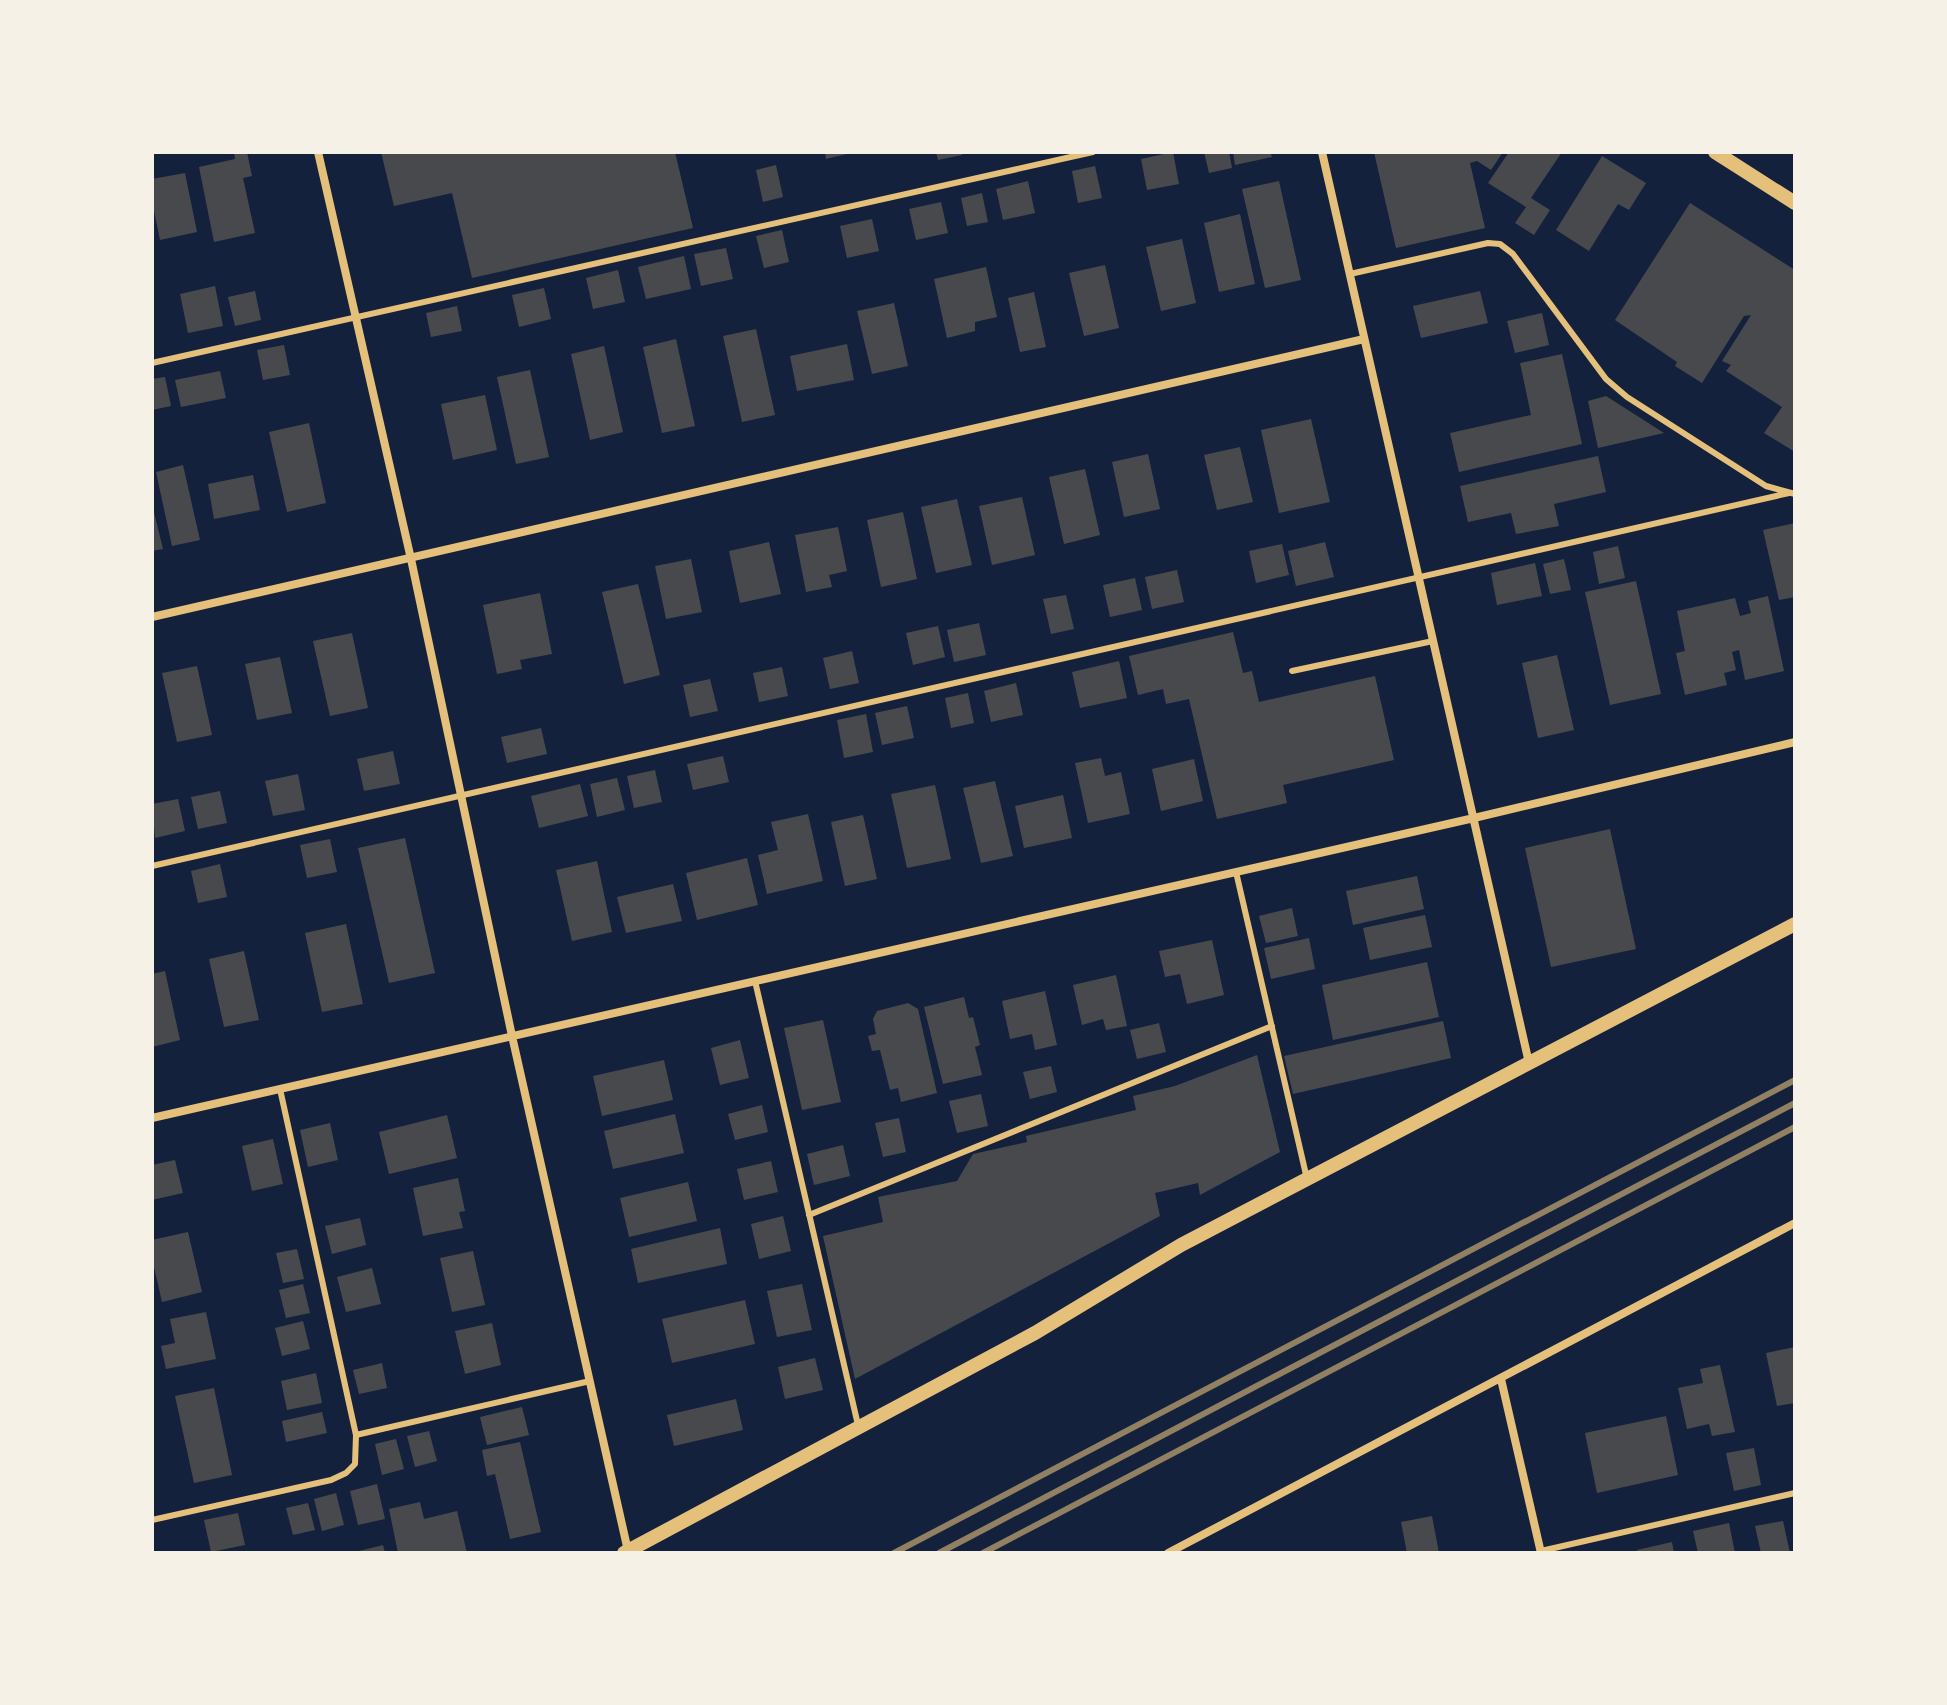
<svg xmlns="http://www.w3.org/2000/svg" width="1947" height="1705" viewBox="0 0 1947 1705" font-family="Merriweather,serif">
	<rect width="100%" height="100%" fill="#14213d"/>
	<path fill="#48494c" d="M234 152H247L252 176 243 178 255 233 214 242 199 167 235 159Z
		M381 152H675L693 228 472 278 452 193 394 206Z
		M825 152H851V153L826 159Z
		M936 152H962V155L938 160Z
		M1173 152 1179 184 1147 190 1141 159Z
		M1204 152H1229L1232 168 1209 173Z
		M1233 152H1270L1272 157 1235 165Z
		M1374 152H1503L1491 170 1477 161 1470 163 1485 228 1396 248Z
		M1509 152H1562L1531 198 1550 210 1534 235 1515 223 1526 207 1488 183Z
		M1602 156 1646 183 1629 210 1618 204 1589 251 1556 230Z
		M776 165 783 197 763 202 756 170Z
		M1095 166 1102 198 1078 203 1072 171Z
		M185 173 197 232 160 240 152 201V179Z
		M1028 181 1035 213 1003 220 996 189Z
		M1279 181 1301 280 1265 288 1242 189Z
		M982 193 988 222 967 226 961 198Z
		M941 202 948 233 916 240 909 209Z
		M1690 203 1795 270V452L1764 433 1782 407 1726 371 1731 365 1722 361 1751 315 1744 316 1702 383 1675 366 1677 362 1615 320Z
		M1240 214 1255 284 1219 292 1204 223Z
		M872 219 879 251 847 258 840 226Z
		M782 230 789 262 764 268 756 236Z
		M1182 239 1196 303 1161 311 1146 247Z
		M726 248 733 279 701 286 694 254Z
		M684 256 691 289 646 299 638 267Z
		M1105 265 1119 328 1084 336 1069 273Z
		M986 267 997 317 975 322V331L947 338 934 279Z
		M618 270 625 302 593 309 586 278Z
		M215 286 223 326 188 333 180 294Z
		M544 288 551 319 519 327 512 295Z
		M255 291 261 320 235 326 228 297Z
		M1480 291 1488 323 1421 338 1413 306Z
		M1034 292 1046 347 1020 352 1008 298Z
		M894 303 908 366 872 374 857 311Z
		M457 306 462 331 431 337 426 313Z
		M1542 313 1549 345 1515 353 1507 321Z
		M756 329 775 415 742 422 723 336Z
		M676 339 695 426 662 433 643 347Z
		M847 344 854 380 797 391 790 356Z
		M284 345 290 375 263 380 257 350Z
		M604 346 623 432 590 440 571 354Z
		M1562 354 1582 444 1459 472 1450 433 1531 415 1520 363Z
		M530 370 549 457 516 464 497 377Z
		M220 371 226 398 181 407 175 380Z
		M165 377 171 406 152 410V379Z
		M485 395 497 450 453 460 441 404Z
		M1606 396 1664 433 1598 448 1588 401Z
		M1311 419 1330 502 1279 513 1261 430Z
		M309 423 326 503 287 512 269 432Z
		M1240 447 1253 502 1217 510 1204 455Z
		M1148 454 1160 509 1124 517 1112 462Z
		M1598 456 1606 492 1554 504 1559 526 1516 534 1511 513 1468 522 1460 486Z
		M183 465 200 540 172 546 156 472Z
		M1085 469 1100 535 1064 544 1049 477Z
		M253 475 260 510 214 519 208 484Z
		M1022 497 1035 555 992 565 979 506Z
		M957 499 972 565 936 573 921 507Z
		M152 504 163 549 152 551Z
		M903 512 917 579 881 587 867 520Z
		M1795 523V597L1779 600 1763 530Z
		M838 527 847 571 829 575 832 587 806 592 795 535Z
		M769 542 781 594 740 603 729 551Z
		M1325 542 1334 577 1296 586 1288 551Z
		M1282 544 1289 575 1256 583 1249 551Z
		M1618 546 1625 578 1599 584 1593 552Z
		M691 559 702 612 666 619 655 566Z
		M1564 559 1571 590 1550 594 1543 564Z
		M1535 563 1542 596 1497 605 1491 573Z
		M1177 570 1184 602 1152 609 1145 577Z
		M1135 578 1142 610 1110 617 1103 585Z
		M1636 581 1661 694 1610 705 1585 592Z
		M638 584 660 675 624 684 602 592Z
		M540 593 552 654 520 660 522 669 497 674 483 605Z
		M1066 595 1074 629 1051 634 1043 599Z
		M1768 596 1784 671 1745 680 1739 650 1732 652 1736 670 1724 673 1727 685 1685 695 1676 653 1685 651 1677 611 1735 598 1740 616 1751 613 1748 601Z
		M979 623 986 655 954 662 947 630Z
		M938 626 945 657 913 665 906 633Z
		M1233 632 1243 673 1252 671 1259 702 1375 676 1394 760 1283 785 1287 803 1217 819 1189 699 1166 704 1163 689 1138 695 1129 656Z
		M352 633 368 708 330 716 313 641Z
		M852 651 859 683 830 689 823 658Z
		M1557 655 1574 730 1538 738 1522 663Z
		M280 657 292 713 257 720 245 664Z
		M1119 661 1127 698 1080 708 1072 672Z
		M197 666 212 735 177 742 162 673Z
		M782 667 788 696 759 702 753 673Z
		M710 679 718 711 690 717 683 685Z
		M1016 683 1023 715 991 722 984 691Z
		M968 693 974 723 951 728 945 698Z
		M907 706 914 738 882 745 875 713Z
		M866 714 873 752 844 758 837 720Z
		M541 728 547 754 507 763 501 737Z
		M393 751 400 784 364 791 357 759Z
		M723 756 729 782 693 790 687 764Z
		M1101 758 1105 776 1121 772 1130 814 1088 823 1075 763Z
		M1194 759 1203 801 1161 811 1152 769Z
		M655 770 662 802 634 808 627 776Z
		M298 774 305 810 273 816 265 781Z
		M617 778 625 810 597 817 590 784Z
		M995 781 1013 856 981 863 963 788Z
		M580 784 588 816 539 828 531 796Z
		M935 785 951 859 907 868 891 794Z
		M220 791 227 823 198 829 191 797Z
		M1063 795 1072 838 1024 848 1015 806Z
		M178 799 185 831 155 838 152 804Z
		M808 814 823 881 767 894 758 855 778 850 771 822Z
		M863 815 877 879 845 886 831 822Z
		M1610 829 1636 949 1551 967 1525 848Z
		M405 838 435 973 389 983 358 848Z
		M330 839 337 872 307 878 300 845Z
		M747 858 758 905 697 920 686 873Z
		M597 861 612 932 572 941 556 870Z
		M220 864 227 897 198 903 191 871Z
		M1417 876 1424 909 1353 925 1346 891Z
		M673 884 682 921 626 933 617 897Z
		M1292 908 1298 936 1266 943 1259 916Z
		M1425 915 1432 947 1370 960 1363 928Z
		M346 924 363 1004 322 1012 305 933Z
		M1309 938 1315 969 1271 979 1264 948Z
		M1212 940 1224 995 1187 1004 1180 974 1165 977 1159 951Z
		M244 951 259 1020 224 1027 209 959Z
		M1427 962 1439 1017 1333 1040 1322 985Z
		M165 971 180 1040 152 1047V974Z
		M1116 975 1127 1026 1106 1030 1103 1019 1082 1025 1073 985Z
		M1045 991 1057 1045 1035 1050 1032 1034 1010 1039 1002 1001Z
		M964 997 969 1018 973 1017 980 1045 975 1047 982 1075 943 1084 924 1007Z
		M908 1003 918 1009 937 1093 901 1102 898 1088 890 1090 880 1050 872 1051 868 1036 876 1034 873 1019 877 1011Z
		M823 1020 841 1102 802 1110 784 1028Z
		M1443 1021 1451 1058 1293 1094 1284 1056Z
		M1159 1023 1166 1052 1137 1059 1130 1030Z
		M740 1040 749 1078 720 1085 711 1048Z
		M1257 1055 1280 1152 1200 1195 1198 1183 1155 1193 1160 1216 855 1379 823 1236 883 1222 878 1197 957 1181 973 1154 1027 1142 1026 1136 1136 1110 1133 1096 1175 1086Z
		M664 1060 673 1100 602 1116 593 1076Z
		M1051 1066 1057 1092 1030 1099 1023 1072Z
		M981 1094 988 1126 957 1133 949 1101Z
		M762 1105 768 1132 735 1140 728 1114Z
		M675 1114 684 1153 613 1169 604 1131Z
		M447 1115 457 1158 389 1174 379 1132Z
		M899 1118 906 1152 883 1157 875 1123Z
		M330 1123 338 1160 308 1167 300 1130Z
		M273 1139 283 1184 252 1191 242 1146Z
		M843 1145 850 1176 814 1185 807 1154Z
		M175 1160 183 1193 152 1200V1165Z
		M771 1161 778 1192 744 1200 737 1169Z
		M458 1178 465 1211 459 1212 463 1228 423 1236 413 1188Z
		M688 1182 697 1221 629 1237 620 1198Z
		M783 1216 791 1251 759 1259 751 1224Z
		M360 1218 366 1245 332 1254 325 1226Z
		M720 1228 727 1264 638 1283 631 1249Z
		M188 1232 202 1292 162 1302 152 1258V1240Z
		M297 1249 304 1279 283 1283 276 1253Z
		M473 1251 485 1305 452 1312 440 1258Z
		M372 1268 381 1304 346 1312 337 1277Z
		M303 1284 310 1313 286 1318 279 1290Z
		M802 1284 812 1330 777 1337 767 1291Z
		M745 1300 755 1344 672 1363 662 1319Z
		M206 1312 216 1359 166 1369 161 1346 175 1343 170 1319Z
		M303 1321 310 1349 282 1356 275 1328Z
		M492 1323 501 1365 465 1374 455 1331Z
		M1795 1347V1403L1777 1406 1766 1353Z
		M815 1358 823 1390 785 1399 778 1367Z
		M382 1363 387 1388 359 1394 353 1370Z
		M1720 1365 1735 1432 1712 1436 1709 1424 1687 1429 1678 1388 1703 1383 1700 1369Z
		M316 1373 322 1403 287 1410 281 1381Z
		M214 1388 232 1475 194 1483 175 1396Z
		M736 1399 743 1430 674 1446 667 1415Z
		M522 1407 529 1435 487 1445 480 1417Z
		M322 1412 327 1433 286 1442 282 1421Z
		M1666 1416 1678 1475 1597 1493 1585 1433Z
		M429 1431 437 1461 415 1467 407 1436Z
		M396 1439 404 1469 382 1475 375 1444Z
		M520 1442 541 1532 510 1539 495 1474 487 1476 482 1450Z
		M1754 1448 1761 1485 1734 1491 1726 1453Z
		M377 1484 385 1519 358 1525 350 1491Z
		M336 1493 344 1525 322 1531 314 1499Z
		M420 1502 424 1519 457 1511 467 1553H398L389 1509Z
		M308 1503 315 1530 293 1535 286 1508Z
		M238 1513 245 1545 211 1552 204 1520Z
		M1432 1516 1439 1553H1407L1401 1522Z
		M1783 1521 1790 1553H1761L1755 1526Z
		M1729 1523 1735 1553H1698L1693 1531Z
		M1672 1542 1674 1553H1638L1637 1550Z
		M383 1545 385 1553H355V1552Z"/>
	<g fill="none" stroke-linecap="round" stroke-linejoin="round">
		<path stroke="#e5c07b" stroke-width="6" d="M1350 274 1488 243 1500 244 1513 254 1606 379 1627 397 1766 486 1795 494
			M152 363 1093 152
			M1292 671 1433 641
			M152 866 1789 493
			M1236 872 1307 1179
			M755 981 858 1425
			M809 1215 1272 1026
			M356 1435 590 1381
			M152 1520 331 1480 346 1473 355 1464 356 1435 280 1089
			M1541 1551 1795 1493"/>
		<path stroke="#e5c07b" stroke-width="8" d="M318 152 411 559 512 1036 628 1551
			M1322 152 1529 1063
			M152 617 1364 339
			M152 1118 1474 818 1795 742
			M1501 1379 1541 1553
			M1168 1553 1795 1223"/>
		<path stroke="#e5c07b" stroke-width="14" d="M1715 152 1795 203
			M624 1553 1035 1333 1181 1245 1795 924"/>
		<path stroke="#918062" stroke-width="6" d="M894 1553 1795 1080
			M939 1553 1795 1103
			M983 1553 1795 1127"/>
	</g>
	<rect width="1947" height="1705" fill="none" stroke="#f6f1e7" stroke-width="308"/>
</svg>
